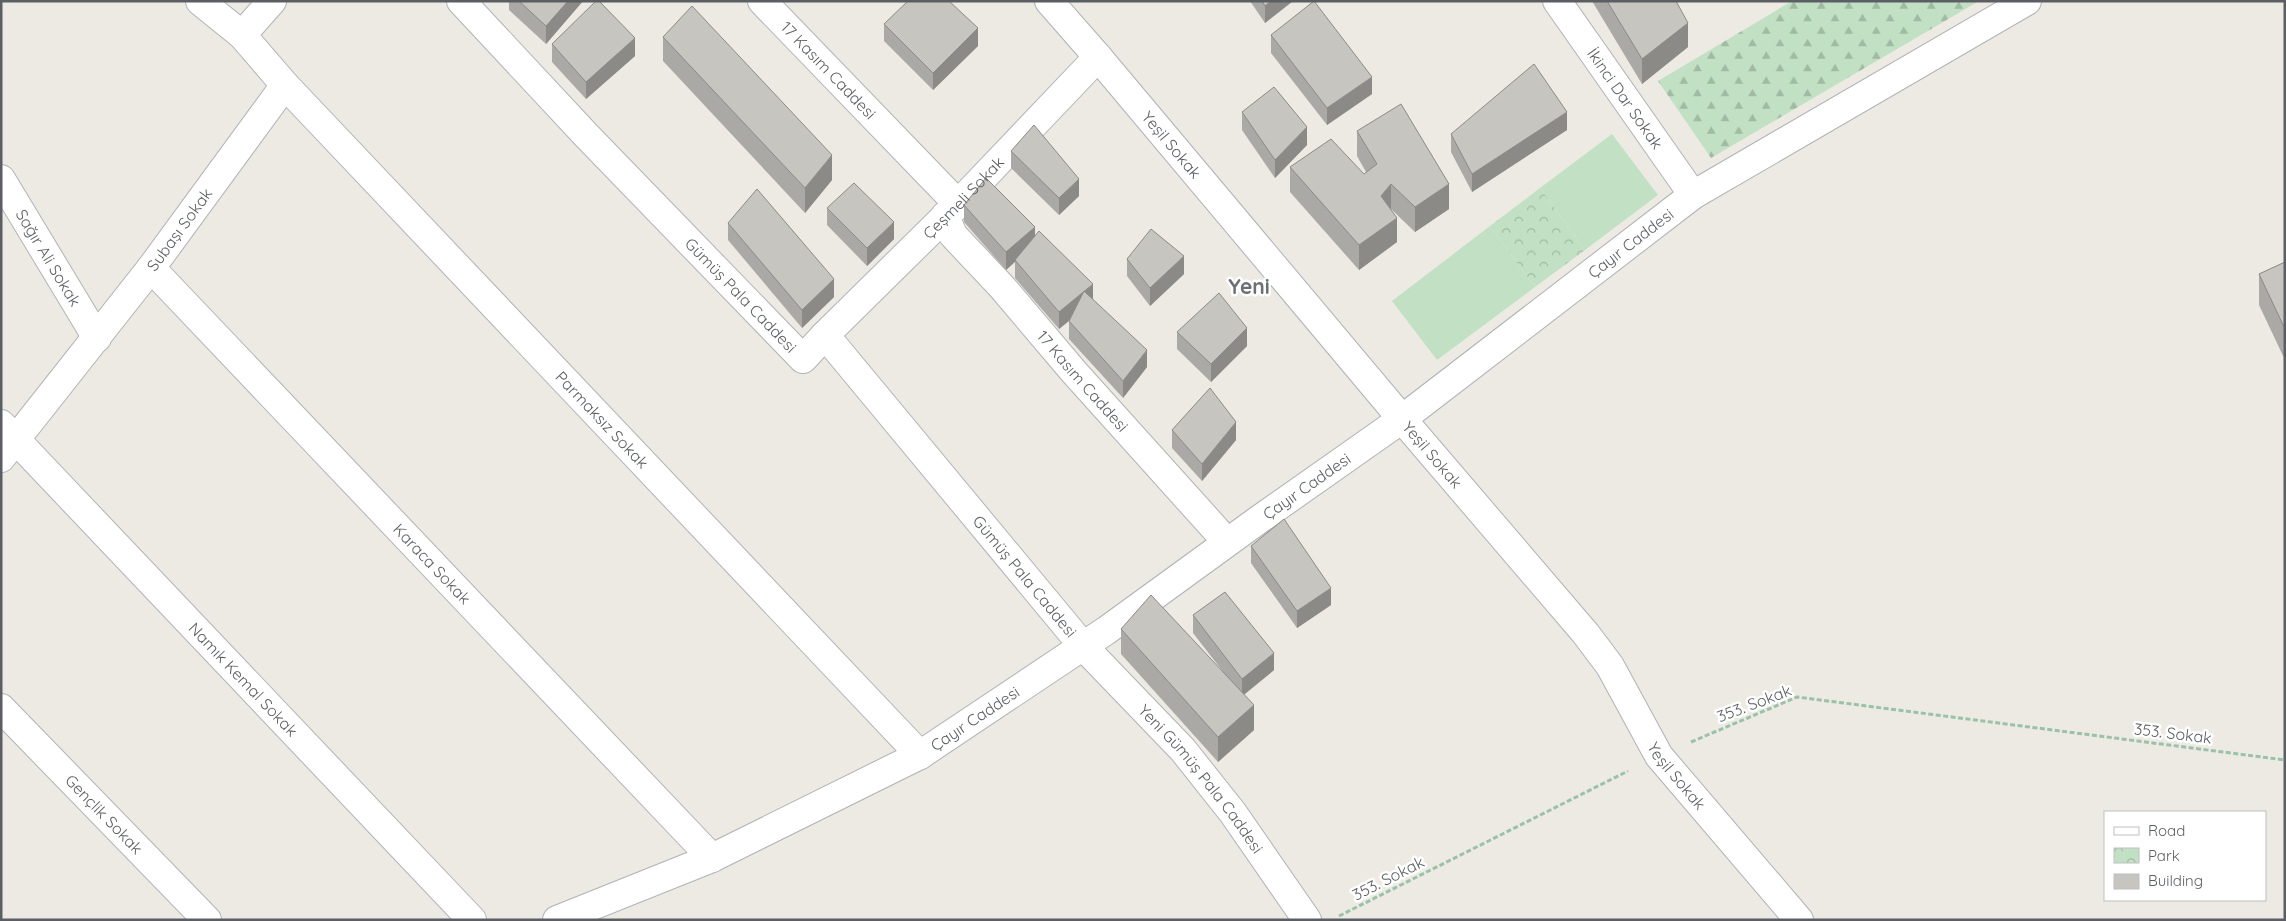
<svg xmlns="http://www.w3.org/2000/svg" width="2286" height="921" viewBox="0 0 2286 921" font-family="Quicksand,sans-serif">
	<defs>
		<pattern id="forest-firs" width="22" height="20" patternUnits="userSpaceOnUse" patternTransform="scale(1.25)"><rect width="22" height="20" fill="#c2e1c4"/><path d="M5 1l3.5 6h-7zM16 11l3.5 6h-7z" fill="#a1baa3"/></pattern>
		<pattern id="park-crowns" width="20" height="18" patternUnits="userSpaceOnUse" patternTransform="scale(1.25)"><rect width="20" height="18" fill="#c2e1c4"/><path d="M2 6a3 3 0 1 1 6 0M12 15a3 3 0 1 1 6 0" fill="none" stroke="#a1baa3"/></pattern>
	</defs>
	<rect width="100%" height="100%" fill="#eceae3"/>
	<path fill="#c2e1c4" d="M1612 134 1658 195 1585 250 1540 188Z
		M1490 226 1535 287 1437 360 1392 301Z"/>
	<path fill="url(#forest-firs)" d="M1792 1H1979L1711 158 1658 81Z"/>
	<path fill="url(#park-crowns)" d="M1540 188 1585 250 1535 287 1490 226Z"/>
	<g fill="none" stroke-linecap="round" stroke-linejoin="round">
		<defs>
			<g id="street">
				<path d="M200 1 242 35"/>
				<path id="s1" d="M461 1 586 135 803 359 825 335 1083 646"/>
				<path id="s2" d="M762 1 958 204"/>
				<path id="s3" d="M1557 1 1693 195"/>
				<path id="s4" d="M285 85 920 755"/>
				<path id="s5" d="M1 179 97 338"/>
				<path id="s6" d="M945 216 953 235 1002 287 1074 372 1227 542"/>
				<path id="s7" d="M151 268 712 858"/>
				<path id="s8" d="M825 335 958 204 1098 57"/>
				<path id="s9" d="M1 424 472 920"/>
				<path id="s10" d="M1 708 207 920"/>
			</g>
			<g id="secondary">
				<path id="s11" d="M1049 1 1098 57 1402 419 1586 634 1610 666 1659 756 1799 920"/>
				<path id="s12" d="M1 458 151 268 285 85 242 35 272 1"/>
				<path id="s13" d="M1083 646 1183 750 1233 813 1307 920"/>
				<path id="s14" d="M557 920 712 858 920 755 1107 630 1257 521 1402 419 1693 195 2027 1"/>
			</g>
		</defs>
		<use href="#street" stroke="#b0b3b7" stroke-width="30"/>
		<use href="#secondary" stroke="#afb2b6" stroke-width="30"/>
		<path stroke="#9cc1a9" stroke-width="3" stroke-dasharray="5 2.5" stroke-linecap="butt" d="M1691 742 1797 697 2285 760
			M1339 916 1628 771"/>
		<use href="#street" stroke="#fff" stroke-width="28"/>
		<use href="#secondary" stroke="#fff" stroke-width="28"/>
	</g>
	<path fill="#aba9a5" d="M509 1H583L546 44 509 10Z
		M1250 1H1293L1265 23Z
		M1592 1H1676L1688 47 1642 84Z
		M884 24 978 46 933 90 884 41Z
		M1271 35 1372 94 1327 125 1271 53Z
		M663 37 832 180 805 213 663 61Z
		M552 44 635 56 586 99 552 62Z
		M1242 112 1307 145 1275 178 1242 130Z
		M1567 130 1472 192 1451 152V134Z
		M1357 131 1449 209 1415 232 1391 209 1397 242 1359 270 1290 192V167L1364 174 1366 172 1357 156Z
		M1011 151 1079 196 1059 215 1011 168Z
		M964 205 1035 236 1093 300 1147 367 1123 398 1069 339V321L1059 329 1015 278V261L1006 270 964 222Z
		M827 208 894 239 867 266 827 225Z
		M728 223 834 297 802 328 728 240Z
		M1127 259 1184 274 1150 306 1127 276Z
		M2285 262V360L2259 305V274Z
		M1177 332 1247 346 1211 382 1177 349Z
		M1172 430 1236 440 1202 481 1172 448Z
		M1251 546 1331 605 1297 628 1251 563Z
		M1193 615 1274 670 1244 695 1254 730 1218 762 1121 654V629L1224 673 1193 633Z"/>
	<path fill="#8b8a86" d="M568 1H583L546 44V26Z
		M1271 1H1293L1265 23V6Z
		M1688 23V47L1642 84V59Z
		M978 28V46L933 90V73Z
		M635 38V56L586 99V82Z
		M1372 77V94L1327 125V108Z
		M1567 112V130L1472 192V174Z
		M1307 127V145L1275 178V160Z
		M832 155V180L805 213V188Z
		M1079 179V196L1059 215V198Z
		M1391 184V209L1381 196Z
		M1449 184V209L1415 232V207Z
		M1397 218V242L1359 270V245Z
		M894 222V239L867 266V248Z
		M1035 227V244L1006 270V252Z
		M1184 256V274L1150 306V288Z
		M834 279V297L802 328V310Z
		M1093 284V301L1059 329V312Z
		M1247 328V346L1211 382V364Z
		M1147 350V367L1123 398V381Z
		M1236 422V440L1202 481V464Z
		M1331 588V605L1297 628V611Z
		M1274 653V670L1242 696V679Z
		M1254 705V730L1218 762V737Z"/>
	<path fill="#c7c5c0" stroke="#8b8a86" d="M519 1H568L546 26Z
		M596 1H599L635 38 586 82 552 44Z
		M908 1H949L978 28 933 73 884 24Z
		M1262 1H1271L1265 6Z
		M1314 1 1372 77 1327 108 1271 35Z
		M1607 1H1676L1688 23 1642 59Z
		M692 6 832 155 805 188 663 37Z
		M1534 64 1567 112 1472 174 1451 134Z
		M1274 87 1307 127 1275 160 1242 112Z
		M1401 104 1449 184 1415 207 1391 184 1381 196 1397 218 1359 245 1290 167 1331 139 1364 174 1377 164 1357 131Z
		M1034 125 1079 179 1059 198 1011 151Z
		M986 178 1035 227 1006 252 964 205Z
		M854 183 894 222 867 248 827 208Z
		M757 189 834 279 802 310 728 223Z
		M1151 229 1184 256 1150 288 1127 259Z
		M1039 231 1093 284 1059 312 1015 260Z
		M2285 262V329L2259 274Z
		M1084 291 1147 350 1123 381 1069 321Z
		M1219 293 1247 328 1211 364 1177 332Z
		M1210 388 1236 422 1202 464 1172 430Z
		M1284 519 1331 588 1297 611 1251 546Z
		M1225 592 1274 653 1242 679 1193 615Z
		M1151 595 1254 705 1218 737 1121 629Z"/>
	<g text-anchor="middle" stroke-width="5" stroke-linejoin="round" paint-order="stroke">
		<g font-size="16" fill="#5b5e62" stroke="#fff">
			<text dy="6" stroke="none"><textPath href="#s2" startOffset="96">17 Kasım Caddesi</textPath></text>
			<text dy="6" stroke="none"><textPath href="#s3" startOffset="119">İkinci Dar Sokak</textPath></text>
			<text dy="6" stroke="none"><textPath href="#s11" startOffset="189">Yeşil Sokak</textPath></text>
			<text dy="6" stroke="none"><textPath href="#s8" startOffset="195">Çeşmeli Sokak</textPath></text>
			<text dy="6" stroke="none"><textPath href="#s12" startOffset="290">Subaşı Sokak</textPath></text>
			<text dy="6" stroke="none"><textPath href="#s14" startOffset="1275">Çayır Caddesi</textPath></text>
			<text dy="6" stroke="none"><textPath href="#s5" startOffset="92">Sağır Ali Sokak</textPath></text>
			<text dy="6" stroke="none"><textPath href="#s1" startOffset="406">Gümüş Pala Caddesi</textPath></text>
			<text dy="6" stroke="none"><textPath href="#s6" startOffset="216">17 Kasım Caddesi</textPath></text>
			<text dy="6" stroke="none"><textPath href="#s4" startOffset="461">Parmaksız Sokak</textPath></text>
			<text dy="6" stroke="none"><textPath href="#s11" startOffset="594">Yeşil Sokak</textPath></text>
			<text dy="6" stroke="none"><textPath href="#s14" startOffset="870">Çayır Caddesi</textPath></text>
			<text dy="6" stroke="none"><textPath href="#s7" startOffset="408">Karaca Sokak</textPath></text>
			<text dy="6" stroke="none"><textPath href="#s1" startOffset="841">Gümüş Pala Caddesi</textPath></text>
			<text dy="6" stroke="none"><textPath href="#s9" startOffset="352">Namık Kemal Sokak</textPath></text>
			<text transform="translate(1754 703) rotate(-21)" y="6">353. Sokak</text>
			<text dy="6" stroke="none"><textPath href="#s14" startOffset="465">Çayır Caddesi</textPath></text>
			<text transform="translate(2173 733) rotate(7)" y="6">353. Sokak</text>
			<text dy="6" stroke="none"><textPath href="#s11" startOffset="999">Yeşil Sokak</textPath></text>
			<text dy="6" stroke="none"><textPath href="#s13" startOffset="178">Yeni Gümüş Pala Caddesi</textPath></text>
			<text dy="6" stroke="none"><textPath href="#s10" startOffset="148">Gençlik Sokak</textPath></text>
			<text transform="translate(1388 878) rotate(-27)" y="6">353. Sokak</text>
		</g>
		<g font-size="21" font-weight="bold" fill="#6c7074" stroke="#fff">
			<text x="1249" y="294">Yeni</text>
		</g>
	</g>
	<rect width="2286" height="921" fill="none" stroke="#5b5e62" stroke-width="5"/>
	<rect x="2104" y="811" width="162" height="90" fill="#ffffff" stroke="#bdbfc0"/>
	<rect x="2114" y="827" width="25" height="8" fill="#ffffff" stroke="#bdbfc0"/>
	<text x="2148" y="836" font-size="15" fill="#5b5e62">Road</text>
	<rect x="2114" y="848" width="25" height="15" fill="url(#park-crowns)" stroke="#bdbfc0"/>
	<text x="2148" y="861" font-size="15" fill="#5b5e62">Park</text>
	<rect x="2114" y="874" width="25" height="15" fill="#c7c5c0" stroke="#bdbfc0"/>
	<text x="2148" y="886" font-size="15" fill="#5b5e62">Building</text>
</svg>
